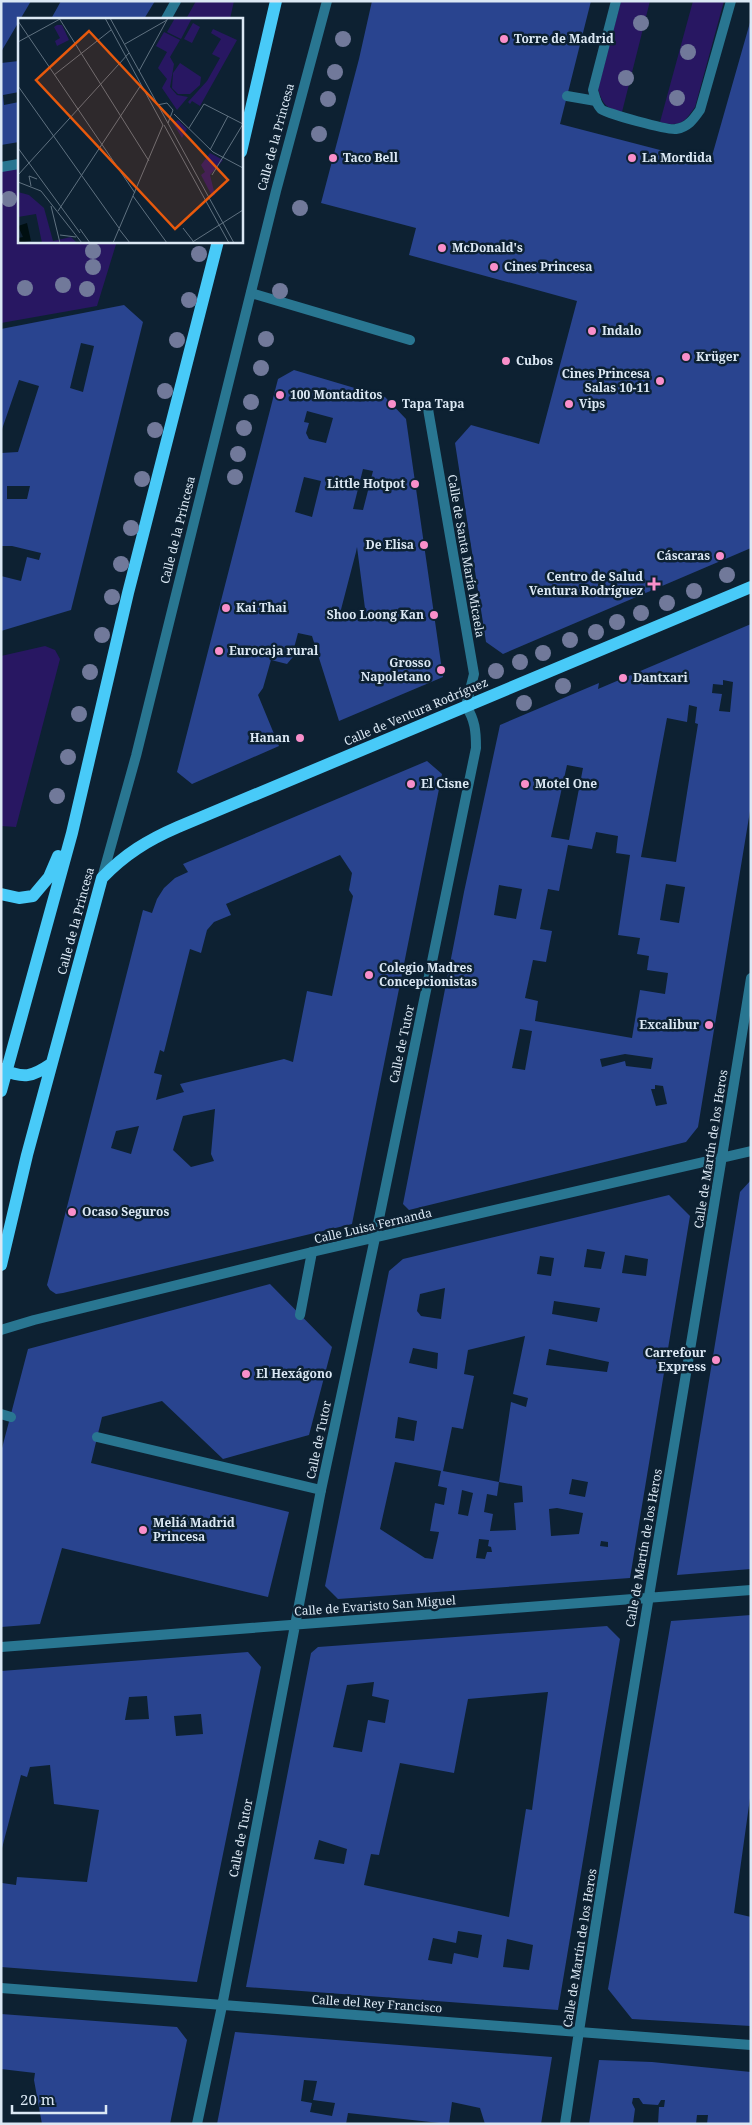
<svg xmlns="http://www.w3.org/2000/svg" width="752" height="2125" viewBox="0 0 752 2125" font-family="'Noto Serif',serif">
	<rect width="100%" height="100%" fill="#0d2132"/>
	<path fill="#281762" d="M196 1H234L230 19H186Z
		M621 1H650L622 112C606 108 603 105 598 89Z
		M693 1H724L695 107C684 123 680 127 660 122Z
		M19 164V241H117L97 306 1 323V167Z
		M45 646 55 650 60 659 16 827 1 826V656Z"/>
	<path fill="#29448f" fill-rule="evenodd" d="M1 1H31L1 52Z
		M61 1H155L144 19H51Z
		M372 1H591L560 124 710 163 751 19V548L503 654 486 642 455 443 471 425 539 444 577 301 409 255 416 228 321 203 359 59Z
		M19 61V92L3 95 4 105 19 102V142L1 145V63Z
		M124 305 143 322 71 610 1 631V576L21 581 27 557 39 560 41 553 12 546H1V453L18 452 39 386 19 380 1 432V329ZM81 343 94 346 83 392 70 388ZM7 486H30L27 499H7Z
		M294 370 385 397 406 419 443 677 339 721 312 636 298 633 294 648 297 652 287 664 271 660 263 688 258 695 279 746 192 784 177 772 278 379ZM307 411 333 418 326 443 309 439 306 433 309 423 304 422ZM363 469 373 471 363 510 353 509ZM304 477 321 481 312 517 295 512ZM357 547 366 616 338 621 356 552Z
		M751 624V805L698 1127 686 1142 409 1210 403 1204 464 892 500 725 599 683 598 689ZM723 680 733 682 730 712 719 711 722 694 712 693 713 684 723 685ZM689 705 697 707 695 723 698 724 676 862 641 857 667 718 687 722ZM567 765 583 768 569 840 551 837ZM596 832 618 836 616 853 630 855 618 935 640 938 637 954 649 956 647 970 668 973 665 994 640 990 632 1038 535 1021 538 1001 525 998 533 960 546 962 552 931 540 929 548 889 559 891 568 845 592 849ZM666 884 685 887 679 923 660 920ZM499 885 522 889 516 919 494 915ZM520 1029 532 1031 525 1070 512 1068ZM625 1054 653 1058 651 1069 626 1066 625 1061 602 1067 600 1059ZM655 1085 663 1086 667 1104 656 1106 651 1089H655Z
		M427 761 442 774 352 1224 63 1293 56 1294 50 1290 47 1285 143 910 152 913 157 899 164 888 175 878 188 872 183 864ZM340 855 352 873 349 890 353 896 332 996 307 991 293 1062 284 1059 180 1084 184 1092 156 1100 162 1075 154 1073 160 1050 164 1052 190 949 201 953 207 930 214 922 231 915 226 904ZM215 1109 211 1154 214 1161 191 1167 173 1150 183 1116ZM139 1126 131 1154 111 1148 116 1131Z
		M751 1180V1569L677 1575 740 1192Z
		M669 1195 690 1216 630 1578 338 1599 325 1586 389 1271 403 1259ZM587 1249 605 1252 601 1269 584 1267ZM625 1255 648 1259 646 1276 622 1273ZM540 1256 554 1258 551 1276 537 1274ZM445 1288 441 1319 421 1316 417 1311 420 1294ZM554 1301 600 1308 597 1322 552 1314ZM525 1336 513 1394 528 1398 526 1407 511 1402 499 1482 522 1486 523 1502 514 1503 516 1530 490 1531 493 1514 484 1512 487 1494 497 1496 499 1482 443 1471 452 1427 463 1429 474 1376 464 1374 468 1350ZM413 1348 438 1353 437 1369 409 1363ZM549 1349 609 1362 607 1372 546 1365ZM398 1417 417 1421 414 1441 395 1438ZM395 1462 441 1471 438 1486 447 1488 444 1505 435 1503 430 1531 439 1532 433 1559 425 1558 380 1529ZM572 1479 588 1482 585 1497 569 1494ZM462 1490 473 1493 468 1516 458 1514ZM557 1508 583 1513 579 1534 551 1536 549 1509ZM479 1539 489 1540 488 1546 491 1547 492 1552H487L485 1559 476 1558ZM601 1541 608 1542V1547L600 1546Z
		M270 1284 332 1347 309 1435 223 1459 162 1401 102 1417 91 1463 289 1512 268 1597 62 1548 40 1624 1 1627V1452L28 1349Z
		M751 1615V1791L734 1913 751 1917V2026L632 2019 608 1989 671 1621Z
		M607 1626 620 1639 558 2010 246 1987 311 1653 318 1647ZM374 1682 372 1696 389 1700 385 1723 368 1720 362 1752 333 1747 347 1685ZM548 1692 532 1810 526 1809 509 1917 364 1885 371 1854 379 1855 400 1763 454 1773 468 1699ZM319 1840 347 1849 344 1864 314 1859ZM458 1931 482 1935 478 1958 454 1953 452 1964 428 1960 433 1938 456 1943ZM507 1939 533 1945 529 1970 503 1967Z
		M248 1652 261 1667 197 1982 1 1967 2 1883 16 1885 17 1877 87 1882 99 1810 54 1804 50 1765 30 1767 27 1777 21 1775 1 1852V1671ZM147 1696 149 1719 125 1720 129 1697ZM201 1714 203 1734 176 1736 174 1716Z
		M1 2014 177 2027 187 2040 170 2124H42L34 2080 35 2073 1 2069Z
		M235 2032 552 2057 541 2124H485L480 2108 452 2102 449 2124 348 2113 346 2124H217ZM304 2080 317 2081 313 2100 335 2103 332 2116 310 2112 312 2103 301 2101Z
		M599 2060 652 2062 751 2072V2124H707L708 2115H697L696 2124H658L659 2107H664L665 2100H661L658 2105 643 2104 639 2098H633L632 2103 635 2109 633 2124H589Z"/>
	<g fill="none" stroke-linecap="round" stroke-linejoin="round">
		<path stroke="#297691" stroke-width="10" d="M567 96 596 101
			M251 293 410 340
			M300 1315 312 1252
			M1 1414 11 1417
			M97 1437 321 1490"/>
		<path stroke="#297691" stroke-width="10" d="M166 19 176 1
			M428 409 474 674 466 706
			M579 2032 751 2045"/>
		<path stroke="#297691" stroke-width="10" d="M616 1 593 90C595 97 596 104 601 109 604 113 670 131 676 129 688 127 693 120 700 110L731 1
			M1 167 19 164
			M102 878 136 756 276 191 327 1
			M1 1330 34 1320 312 1252 751 1151
			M1 1647 751 1590
			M1 1988 579 2032
			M197 2124 222 2006 321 1490 375 1238 476 748C476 731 475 720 466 706
			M565 2124C622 1741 690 1360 751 978"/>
		<path stroke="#48caf8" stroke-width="12" d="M241 152 276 1
			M1 894 19 898 33 896 49 877 58 856
			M1 1069C24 1079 32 1077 51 1064
			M1 1091 72 833 128 593 218 241
			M1 1265 27 1155 102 878C125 854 148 840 178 827L751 587"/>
	</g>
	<g fill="#71799a">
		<circle cx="641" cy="23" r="8"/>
		<circle cx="343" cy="39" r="8"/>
		<circle cx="688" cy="52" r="8"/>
		<circle cx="335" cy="72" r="8"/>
		<circle cx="626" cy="78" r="8"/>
		<circle cx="677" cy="98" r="8"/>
		<circle cx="328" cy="99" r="8"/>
		<circle cx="319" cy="134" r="8"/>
		<circle cx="9" cy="199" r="8"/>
		<circle cx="300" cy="208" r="8"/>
		<circle cx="93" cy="251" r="8"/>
		<circle cx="199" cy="254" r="8"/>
		<circle cx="93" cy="267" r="8"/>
		<circle cx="63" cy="285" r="8"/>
		<circle cx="25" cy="288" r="8"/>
		<circle cx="87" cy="289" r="8"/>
		<circle cx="280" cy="291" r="8"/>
		<circle cx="189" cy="300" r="8"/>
		<circle cx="266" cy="339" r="8"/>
		<circle cx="177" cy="340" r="8"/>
		<circle cx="261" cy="368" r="8"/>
		<circle cx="165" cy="391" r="8"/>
		<circle cx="251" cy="402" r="8"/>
		<circle cx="244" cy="428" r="8"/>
		<circle cx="155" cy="430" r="8"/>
		<circle cx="238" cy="454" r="8"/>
		<circle cx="235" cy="477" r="8"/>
		<circle cx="142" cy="479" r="8"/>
		<circle cx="131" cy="528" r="8"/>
		<circle cx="121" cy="564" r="8"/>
		<circle cx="727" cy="575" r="8"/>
		<circle cx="694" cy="591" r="8"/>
		<circle cx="112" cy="597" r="8"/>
		<circle cx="667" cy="603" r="8"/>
		<circle cx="641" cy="613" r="8"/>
		<circle cx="617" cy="622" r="8"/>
		<circle cx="596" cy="632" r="8"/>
		<circle cx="102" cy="635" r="8"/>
		<circle cx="570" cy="640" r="8"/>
		<circle cx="543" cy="653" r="8"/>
		<circle cx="520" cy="662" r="8"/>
		<circle cx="496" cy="671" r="8"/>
		<circle cx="90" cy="672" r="8"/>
		<circle cx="563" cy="686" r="8"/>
		<circle cx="524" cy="703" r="8"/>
		<circle cx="79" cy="714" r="8"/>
		<circle cx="68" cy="757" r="8"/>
		<circle cx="57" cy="796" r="8"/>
	</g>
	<g fill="#f98fca" stroke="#0d2132" stroke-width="2">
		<circle cx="504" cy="39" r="5"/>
		<circle cx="333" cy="158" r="5"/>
		<circle cx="632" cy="158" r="5"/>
		<circle cx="442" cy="248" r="5"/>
		<circle cx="494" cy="267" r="5"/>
		<circle cx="592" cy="331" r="5"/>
		<circle cx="686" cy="357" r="5"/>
		<circle cx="506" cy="361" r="5"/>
		<circle cx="660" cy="381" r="5"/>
		<circle cx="280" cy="395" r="5"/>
		<circle cx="392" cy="404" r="5"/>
		<circle cx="569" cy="404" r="5"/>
		<circle cx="415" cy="484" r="5"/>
		<circle cx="424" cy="545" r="5"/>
		<circle cx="720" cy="556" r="5"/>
		<path d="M651.5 576.5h5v5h5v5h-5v5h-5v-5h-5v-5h5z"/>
		<circle cx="226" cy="608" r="5"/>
		<circle cx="434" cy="615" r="5"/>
		<circle cx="219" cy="651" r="5"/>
		<circle cx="441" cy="670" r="5"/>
		<circle cx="623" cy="678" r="5"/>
		<circle cx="300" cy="738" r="5"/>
		<circle cx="411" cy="784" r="5"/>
		<circle cx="525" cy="784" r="5"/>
		<circle cx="369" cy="975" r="5"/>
		<circle cx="709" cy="1025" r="5"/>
		<circle cx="72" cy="1212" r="5"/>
		<circle cx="716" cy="1360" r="5"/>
		<circle cx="246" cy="1374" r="5"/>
		<circle cx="143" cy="1530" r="5"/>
	</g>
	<g text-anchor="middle" stroke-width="5" stroke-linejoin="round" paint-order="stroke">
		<g font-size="12" font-weight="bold" fill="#dbe8f4" stroke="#0d2132" text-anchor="start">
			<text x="514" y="43">Torre de Madrid</text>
			<text x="343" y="162">Taco Bell</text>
			<text x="642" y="162">La Mordida</text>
			<text x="452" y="252">McDonald's</text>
			<text x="504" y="271">Cines Princesa</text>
			<text x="602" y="335">Indalo</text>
			<text x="696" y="361">Krüger</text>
			<text x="516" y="365">Cubos</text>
			<text x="650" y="378" text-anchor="end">Cines Princesa<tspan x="650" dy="14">Salas 10-11</tspan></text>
			<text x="290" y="399">100 Montaditos</text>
			<text x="402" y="408">Tapa Tapa</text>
			<text x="579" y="408">Vips</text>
			<text x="405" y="488" text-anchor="end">Little Hotpot</text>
			<text x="414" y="549" text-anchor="end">De Elisa</text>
			<text x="710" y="560" text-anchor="end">Cáscaras</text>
			<text x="643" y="581" text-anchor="end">Centro de Salud<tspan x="643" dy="14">Ventura Rodríguez</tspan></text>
			<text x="236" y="612">Kai Thai</text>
			<text x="424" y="619" text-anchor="end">Shoo Loong Kan</text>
			<text x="229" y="655">Eurocaja rural</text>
			<text x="431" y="667" text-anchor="end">Grosso<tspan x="431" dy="14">Napoletano</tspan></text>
			<text x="633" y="682">Dantxari</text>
			<text x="290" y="742" text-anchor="end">Hanan</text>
			<text x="421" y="788">El Cisne</text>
			<text x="535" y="788">Motel One</text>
			<text x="379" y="972">Colegio Madres<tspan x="379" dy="14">Concepcionistas</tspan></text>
			<text x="699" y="1029" text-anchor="end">Excalibur</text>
			<text x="82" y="1216">Ocaso Seguros</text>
			<text x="706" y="1357" text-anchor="end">Carrefour<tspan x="706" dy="14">Express</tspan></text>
			<text x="256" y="1378">El Hexágono</text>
			<text x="153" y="1527">Meliá Madrid<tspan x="153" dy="14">Princesa</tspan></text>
		</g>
		<g font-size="12" fill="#dbe8f4" stroke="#0d2132">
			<text transform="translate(276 137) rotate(-75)" y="4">Calle de la Princesa</text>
			<text transform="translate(178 530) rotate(-76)" y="4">Calle de la Princesa</text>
			<text transform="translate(466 556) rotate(80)" y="4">Calle de Santa María Micaela</text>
			<text transform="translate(416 712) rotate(-23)" y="4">Calle de Ventura Rodríguez</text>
			<text transform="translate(76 921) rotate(-75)" y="4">Calle de la Princesa</text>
			<text transform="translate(402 1044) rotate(-78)" y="4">Calle de Tutor</text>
			<text transform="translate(711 1149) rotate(-81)" y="4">Calle de Martín de los Heros</text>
			<text transform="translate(373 1226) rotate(-13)" y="4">Calle Luisa Fernanda</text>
			<text transform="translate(319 1440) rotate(-78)" y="4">Calle de Tutor</text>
			<text transform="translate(644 1548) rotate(-80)" y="4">Calle de Martín de los Heros</text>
			<text transform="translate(375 1606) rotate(-4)" y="4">Calle de Evaristo San Miguel</text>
			<text transform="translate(241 1838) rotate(-79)" y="4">Calle de Tutor</text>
			<text transform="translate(580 1948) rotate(-81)" y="4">Calle de Martín de los Heros</text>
			<text transform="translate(377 2004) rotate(4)" y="4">Calle del Rey Francisco</text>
		</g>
	</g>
	<g transform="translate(18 18)">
		<rect width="225" height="225" fill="#0d2132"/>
		<path d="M157 0H174L163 21 149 14ZM175 5 182 9 174 25 166 21ZM39 7H44L51 22 39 28 37 23 42 20 36 9ZM195 11 219 22 182 88 174 83 172 86 170 84 189 63 202 40 194 36 203 21 193 15ZM146 14 162 22 152 39 156 46 152 69 159 77 170 79 159 92 144 70 149 61 140 50 149 34 138 28ZM162 45 183 59 182 67 172 76H160L154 70 155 55ZM160 102 169 111 164 120 155 105ZM192 135 205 142 192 157 197 177 194 178 183 157 187 154 183 147ZM0 174 11 177 26 190 35 223 53 219 59 225H24L18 196 0 199Z" fill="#281762"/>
		<path d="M9 205 13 223 0 225V220L5 219 0 208Z" fill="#000f11"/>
		<path fill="none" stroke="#5f7180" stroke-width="1" d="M41 0 131 143M87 0 145 107 95 225M92 0 216 225M0 3 117 175M0 24 42 1M107 26 149 2M121 53 150 0M36 57 93 12M0 68 101 210M139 87 149 85 155 92 150 105M156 96 195 134 225 150M146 107 211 225M171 110 186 86 225 106 194 157M0 130 62 215M192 132 210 98M0 157 111 35M0 164 23 173 64 225M13 168 11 158 19 161M115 178 149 225M33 188 42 225M40 193 123 67M165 210 175 223M62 211 72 225M101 211 112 225M42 217 58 219M173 225 225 192"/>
		<path fill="#e8590c" fill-opacity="0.15" stroke="#e8590c" stroke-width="2.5" d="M71 13 210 162 157 211 18 62Z"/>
		<rect width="225" height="225" fill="none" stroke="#dbe8f4" stroke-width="2.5"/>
	</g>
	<rect width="752" height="2125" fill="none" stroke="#dbe8f4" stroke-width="5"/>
	<path d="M12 2105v8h94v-8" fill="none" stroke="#dbe8f4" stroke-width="2.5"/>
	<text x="20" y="2105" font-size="15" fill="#dbe8f4" stroke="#0d2132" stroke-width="4" paint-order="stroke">20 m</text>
</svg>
